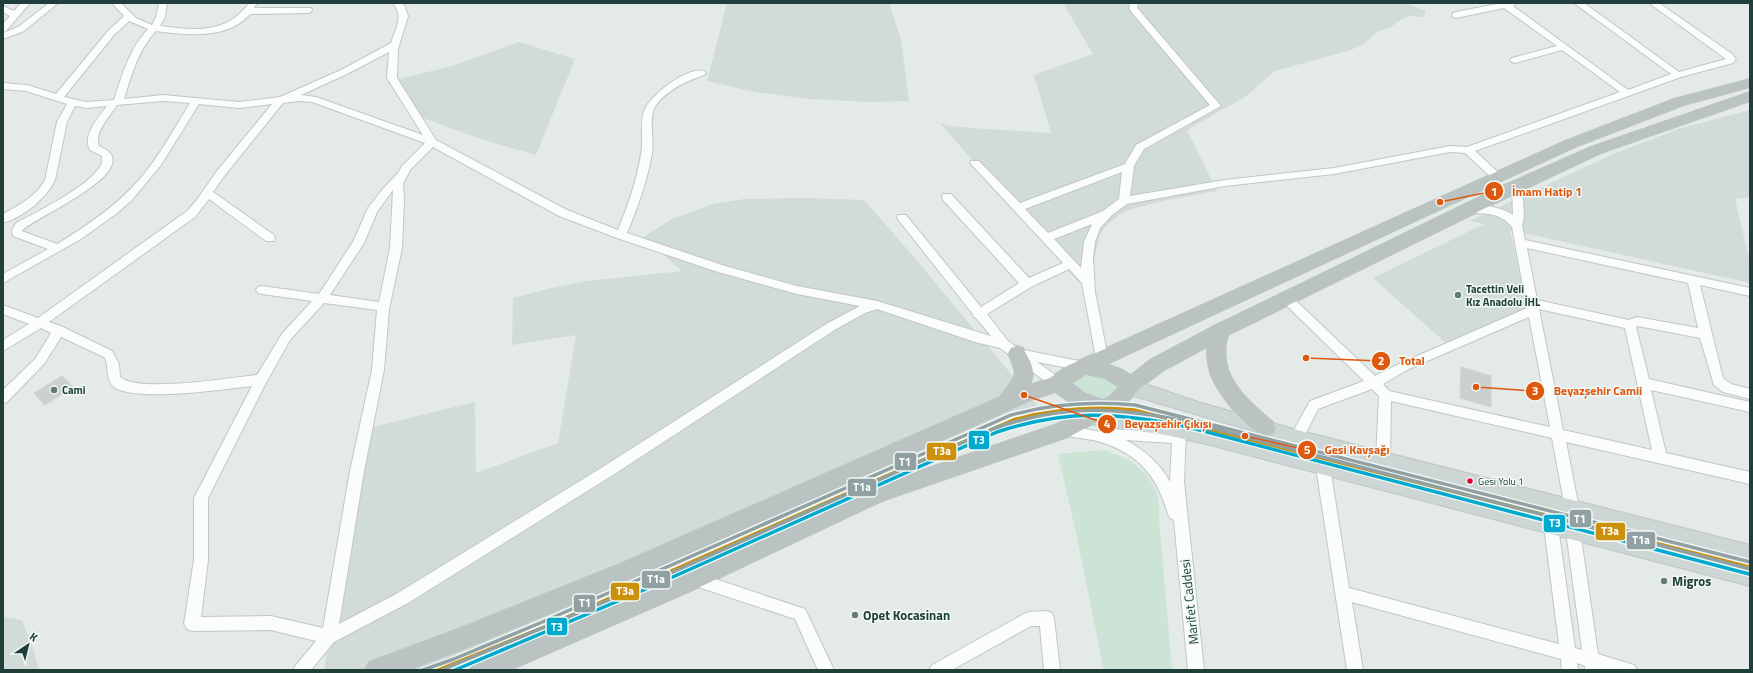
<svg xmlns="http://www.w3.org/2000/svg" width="1753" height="673" viewBox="0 0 1753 673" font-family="'Titillium Web',sans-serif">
	<rect width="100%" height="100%" fill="#e4eae8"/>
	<path fill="#d1dcd8" d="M727 3H889L901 40 909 101 869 102 809 99 755 92 707 81Z
		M1063 3H1405L1426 11 1424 17 1412 16 1403 18 1391 27 1377 32 1365 43 1351 50 1275 71 1245 97 1187 130 1217 191 1162 201 1132 209 1119 215 1105 227 1099 237 1090 280 1078 282 940 123 948 126 973 128 1051 133 1034 75 1093 54Z
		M519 42 575 59 536 155 484 140 420 117 399 98 390 81 452 66Z
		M1750 110V197L1735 199 1750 263V283L1510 230 1529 311 1448 345 1373 278 1484 224 1469 221 1611 155 1678 129Z
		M804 198 864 200 915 258 1044 414 983 435 923 460 867 487 586 612 433 670H324L362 432 373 427 475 402 476 473 558 443 576 335 512 345 513 298 551 288 587 281 682 271 643 237 672 219 713 204 744 199Z
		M3 617 22 620 33 648 39 670H3Z"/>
	<path fill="#cce4d6" d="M1093 374 1101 375 1122 388 1106 403 1076 392 1070 382 1076 378Z
		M1103 450C1136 458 1163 482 1159 518L1172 670H1104L1076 533 1058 454Z"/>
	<path fill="#cbd1cf" stroke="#cdd3d1" d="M1461 367 1491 376V407L1460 398Z
		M62 376 73 387 45 405 34 393Z"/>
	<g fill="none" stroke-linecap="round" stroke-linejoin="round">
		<defs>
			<path id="minor" d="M21 3H30L6 31 3 32V24L10 16 3 12V6L14 11Z
				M49 3H58L24 31 3 39V33L18 27Z
				M112 3H121L136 18 152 25 156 17 159 3H167L165 17 160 26C194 30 226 35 249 3H257L254 8H311L312 10 311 12 308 13 250 14C228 40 186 35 156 31 139 49 131 75 124 99L163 95 239 102 280 97 341 70 391 43C396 28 404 17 393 3H402L405 7 408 16 398 49 397 78 436 140 567 210 618 230C628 205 637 180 641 154 644 140 639 121 645 109 652 94 687 67 704 71L706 73 704 75C687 81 663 91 654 109 649 121 654 140 652 154 647 181 638 207 627 233L725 266 797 286 877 301 991 336 976 318 974 317 972 313 897 218 898 215H906L981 307 1019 283 943 200 942 197 943 194H951L1029 278 1063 263 970 163 971 161H979L1020 203 1125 164 1136 145 1210 105 1133 14 1129 8 1130 3H1138L1137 8 1139 10 1221 106 1144 149 1134 166 1130 196 1225 180 1334 168 1450 146 1467 147 1620 92 1562 50 1515 63 1512 62 1510 60 1512 58 1557 46 1504 8 1456 18 1453 17 1452 15 1453 13 1456 12 1502 3H1518L1513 6 1628 90 1671 74 1574 3H1584L1679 72 1726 59 1649 3H1659L1732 54 1736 59 1733 63 1681 77 1475 151 1501 175 1502 177 1501 179H1493L1465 153 1450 152 1334 174 1225 186 1127 204 1112 215 1100 228 1095 242 1093 258 1095 292 1108 358 1106 361 1102 363 1098 361 1096 358 1082 283 1069 269 1031 287 987 314 1008 341 1019 349 1089 363 1091 366 1089 369 1085 371 1037 362 1061 379 1063 383 1061 387 1057 388 1053 387 1000 348 975 342 877 309 865 313 836 329 616 473 408 603 334 642 311 670H293L296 665 316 641 271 630 192 631 187 629 184 624 194 560V498L252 386C226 389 131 403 113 386 105 378 110 366 104 357L61 337 44 364 7 402 3 403V390L36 358 51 333 41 328 3 351V340L29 324 3 314V305L38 318 187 211 196 201 217 171 272 104 239 108 199 104 161 165 132 200 116 214 81 239 3 283V274L48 249 13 236 12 230 16 223C37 212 90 186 101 165 102 163 102 159 102 156L90 150C82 135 98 118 107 106L86 108 75 106 67 122 55 180C46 199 23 217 3 223V214C19 205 36 197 45 180L57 122 67 104 26 91 3 89V83L27 85 56 94 108 31 124 16ZM129 21 148 29C130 48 122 75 114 100L86 102 64 97 114 35ZM389 52 387 78 423 135 316 97 301 95 347 74ZM163 101 190 103C174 129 159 157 139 180 116 206 87 226 57 244L22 231C31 219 133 177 109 152 107 149 102 148 99 146 94 132 110 116 117 105ZM299 101 312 102 425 143 402 166 398 173 382 190 368 208 353 242 319 294 262 286 258 287 256 290 258 293 262 294 312 301 282 334 257 375C231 378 138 393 120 377L119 364 112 351 63 327 49 322 195 217 209 199 266 241H274L275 238 274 235 213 192 225 175 283 103ZM433 147 559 216 617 238 718 272 797 294 860 306 828 323 606 465 398 593 339 624 364 471 384 370 389 309 402 248 404 200 403 184 410 170ZM1122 172 1119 199 1103 211 1048 233 1025 209ZM393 190 390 248 379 302 330 295 364 243 377 212ZM1092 224 1084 242 1081 268 1054 239ZM324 303 377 310 372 370 350 471 323 628 271 616 201 617 208 560V498L266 383 290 340Z
				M1517 183 1522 186 1524 216 1522 226 1525 240 1750 288V296L1700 285 1723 378 1731 384 1750 389V399L1723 392 1714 385 1700 338 1638 326 1636 327 1649 379 1750 402V412L1651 390 1666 453 1750 472V484L1566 442 1579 508 1577 512 1572 514 1567 512 1565 508 1552 438 1391 401 1390 459 1388 463 1383 465 1378 463 1376 459 1379 396 1372 389 1318 409 1302 441 1297 442 1292 441 1290 437 1310 401 1364 381 1282 301 1280 298 1282 295 1286 294 1290 295 1375 376 1401 363 1527 308 1512 227C1501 213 1485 213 1469 213L1465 212 1464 209 1465 206C1479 203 1501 207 1513 215L1512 186ZM1527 248 1688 283 1698 328 1637 317 1629 320 1537 300ZM1539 309 1625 328 1652 450 1563 430ZM1529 317 1550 427 1389 391 1383 384 1409 369Z
				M1064 425 1102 432 1107 429 1173 432 1175 427 1180 426 1185 427 1186 431 1184 482 1204 670H1188L1174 520 1170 518 1168 514C1156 473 1136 451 1093 440 1082 438 1070 437 1059 434L1058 430 1059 426ZM1126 440 1172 443 1170 482C1160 463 1145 451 1126 440Z
				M1323 461 1328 463 1330 467 1349 588 1559 644 1544 526 1546 522 1551 520 1556 522 1558 526 1575 648 1582 650 1566 531 1568 527 1573 525 1578 527 1580 531 1598 654 1634 665 1637 670H1585V666L1577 663 1578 670H1562L1561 659 1352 602 1363 670H1347L1316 467 1318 463Z
				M694 572 805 609 834 670H818L795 619 689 584 687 579 689 574Z
				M1047 611 1052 613 1054 618 1060 670H1044L1040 626H1031L952 670H929L932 665 1024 614 1029 612Z"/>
			<path id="major" d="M1130 381 1145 384 1198 402 1297 430 1750 545V563L1297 444 1124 393 1122 388 1124 383Z
				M1090 410 1166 421 1210 431 1750 568V586L1210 445 1166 435 1090 424 1084 422 1081 417 1084 412Z"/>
			<path id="highway" d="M1750 79V87L1684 105 1575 147 1107 364 1123 370 1131 375 1150 360 1214 326 1500 187 1591 147 1750 92V101L1601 153 1512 195 1228 335C1216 374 1246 400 1273 422L1276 428 1273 434C1270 435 1267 436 1264 435 1246 431 1215 389 1210 372 1207 363 1207 356 1207 347L1164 370 1139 389 1123 407 1071 436 882 501 702 586 510 670H470L474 662 686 572 869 488 1057 424 1086 409 1072 404 1055 392 1031 400 638 577 466 648 408 670H365L369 662 458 629 622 563 1000 397C1015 375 1020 379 1008 353L1011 348 1017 346 1023 348C1030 361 1038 372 1029 385L1050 378 1067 366 1565 141 1674 99ZM1086 374 1105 378 1119 387 1109 397 1103 400 1086 394 1071 383Z"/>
		</defs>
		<use href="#minor" stroke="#c1c7c5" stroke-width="2"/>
		<use href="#major" stroke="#bcc6c4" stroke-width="2"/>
		<use href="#highway" stroke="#bcc6c4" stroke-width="2"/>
		<use href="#minor" fill="#fbfcfc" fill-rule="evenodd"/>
		<use href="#major" fill="#cdd6d4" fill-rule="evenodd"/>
		<use href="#highway" fill="#bac3c2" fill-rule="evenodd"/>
		<defs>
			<path id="tram-1" d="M423 670 454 659 547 620 1011 415C1052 404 1092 401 1135 405L1750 562"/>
			<path id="tram-2" d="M438 670 549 625 1013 420C1053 409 1092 406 1134 410L1749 567"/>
			<path id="tram-3" d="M442 670 635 589 995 428C1064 404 1118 407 1189 422L1750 569"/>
			<path id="tram-4" d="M455 670 637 593 997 432C1067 409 1117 412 1188 427L1749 574"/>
		</defs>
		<use href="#tram-1" stroke="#f2f9f6" stroke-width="6"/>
		<use href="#tram-2" stroke="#f2f9f6" stroke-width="6"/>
		<use href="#tram-3" stroke="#f2f9f6" stroke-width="6"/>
		<use href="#tram-4" stroke="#f2f9f6" stroke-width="6"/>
		<use href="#tram-1" stroke="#91a1a3" stroke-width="3.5"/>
		<use href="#tram-2" stroke="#cc910c" stroke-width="3.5"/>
		<use href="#tram-3" stroke="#91a1a3" stroke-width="3.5"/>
		<use href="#tram-4" stroke="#00a9ce" stroke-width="3.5"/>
	</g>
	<g fill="#657b77" stroke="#f2f9f6" stroke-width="1.5">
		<circle cx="1458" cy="295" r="4"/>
		<circle cx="54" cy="390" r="4"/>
		<circle cx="1664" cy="581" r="4"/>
		<circle cx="855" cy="615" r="4"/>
	</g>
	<circle fill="#e4002b" stroke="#f2f9f6" stroke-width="1.5" cx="1470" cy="481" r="3.5"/>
	<g text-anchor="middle" stroke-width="3" stroke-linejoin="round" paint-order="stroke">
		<g font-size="10" fill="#203f3a" stroke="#f2f9f6" text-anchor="start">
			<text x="1478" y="485">Gesi Yolu 1</text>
		</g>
		<g font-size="11" font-weight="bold" fill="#203f3a" stroke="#f2f9f6" text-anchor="start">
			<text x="1466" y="293">Tacettin Veli<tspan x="1466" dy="13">Kız Anadolu İHL</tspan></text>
			<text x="62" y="394">Cami</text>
		</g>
		<g font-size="13" font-weight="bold" fill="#203f3a" stroke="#f2f9f6" text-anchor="start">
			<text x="1672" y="586">Migros</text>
			<text x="863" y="620">Opet Kocasinan</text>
		</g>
		<g font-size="13" fill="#203f3a" stroke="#f2f9f6">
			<text transform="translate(1189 602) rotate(-96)" y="5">Marifet Caddesi</text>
		</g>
	</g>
	<path fill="none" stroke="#de580e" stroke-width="1.5" d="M1440 202L1494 191M1306 358L1381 361M1476 387L1535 391M1024 395L1107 424M1245 436L1307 450"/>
	<g fill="#de580e" stroke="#f2f9f6" stroke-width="1.5">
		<circle cx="1440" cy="202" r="4"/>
		<circle cx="1306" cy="358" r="4"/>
		<circle cx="1476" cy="387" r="4"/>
		<circle cx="1024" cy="395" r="4"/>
		<circle cx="1245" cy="436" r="4"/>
		<circle cx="1494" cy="191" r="10"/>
		<circle cx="1381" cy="361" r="10"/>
		<circle cx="1535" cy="391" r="10"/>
		<circle cx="1107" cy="424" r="10"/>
		<circle cx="1307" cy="450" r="10"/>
	</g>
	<g font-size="12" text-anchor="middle" font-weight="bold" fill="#fff">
		<text x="1494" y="196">1</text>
		<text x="1381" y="365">2</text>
		<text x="1535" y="395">3</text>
		<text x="1107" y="428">4</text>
		<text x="1307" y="454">5</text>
	</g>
	<g font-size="12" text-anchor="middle" font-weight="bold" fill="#de580e" stroke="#f2f9f6" stroke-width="3" stroke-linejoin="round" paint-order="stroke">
		<text x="1547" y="196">İmam Hatip 1</text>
		<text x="1412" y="365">Total</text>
		<text x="1598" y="395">Beyazşehir Camii</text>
		<text x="1168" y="428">Beyazşehir Çıkışı</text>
		<text x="1357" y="454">Gesi Kavşağı</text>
	</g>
	<g stroke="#f2f9f6" stroke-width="1.5">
		<rect x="968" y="430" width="22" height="20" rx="4" fill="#00a9ce"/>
		<rect x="926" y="442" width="31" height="19" rx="4" fill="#cc910c"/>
		<rect x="894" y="452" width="23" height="19" rx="4" fill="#91a1a3"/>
		<rect x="847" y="478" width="30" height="19" rx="4" fill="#91a1a3"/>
		<rect x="1569" y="509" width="23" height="19" rx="4" fill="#91a1a3"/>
		<rect x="1543" y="514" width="23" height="19" rx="4" fill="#00a9ce"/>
		<rect x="1595" y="522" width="31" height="19" rx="4" fill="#cc910c"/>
		<rect x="1626" y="531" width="30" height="19" rx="4" fill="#91a1a3"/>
		<rect x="641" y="570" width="30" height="19" rx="4" fill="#91a1a3"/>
		<rect x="610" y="582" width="30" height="19" rx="4" fill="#cc910c"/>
		<rect x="573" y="594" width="23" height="19" rx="4" fill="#91a1a3"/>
		<rect x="546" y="617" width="22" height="19" rx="4" fill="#00a9ce"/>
	</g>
	<g font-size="11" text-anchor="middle" font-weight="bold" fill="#fff">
		<text x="979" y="444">T3</text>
		<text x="942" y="455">T3a</text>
		<text x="905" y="466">T1</text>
		<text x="862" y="491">T1a</text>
		<text x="1580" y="523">T1</text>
		<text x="1555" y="527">T3</text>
		<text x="1610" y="535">T3a</text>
		<text x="1641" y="544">T1a</text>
		<text x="656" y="583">T1a</text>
		<text x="625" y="595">T3a</text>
		<text x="585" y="607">T1</text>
		<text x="557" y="631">T3</text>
	</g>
	<rect width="1753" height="673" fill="none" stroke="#203f3a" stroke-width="8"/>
	<g transform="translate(28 645) rotate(35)" stroke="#f2f9f6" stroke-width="3" paint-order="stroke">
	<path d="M0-3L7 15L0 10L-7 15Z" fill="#203f3a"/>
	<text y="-6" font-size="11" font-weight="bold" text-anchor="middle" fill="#203f3a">K</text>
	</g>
</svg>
